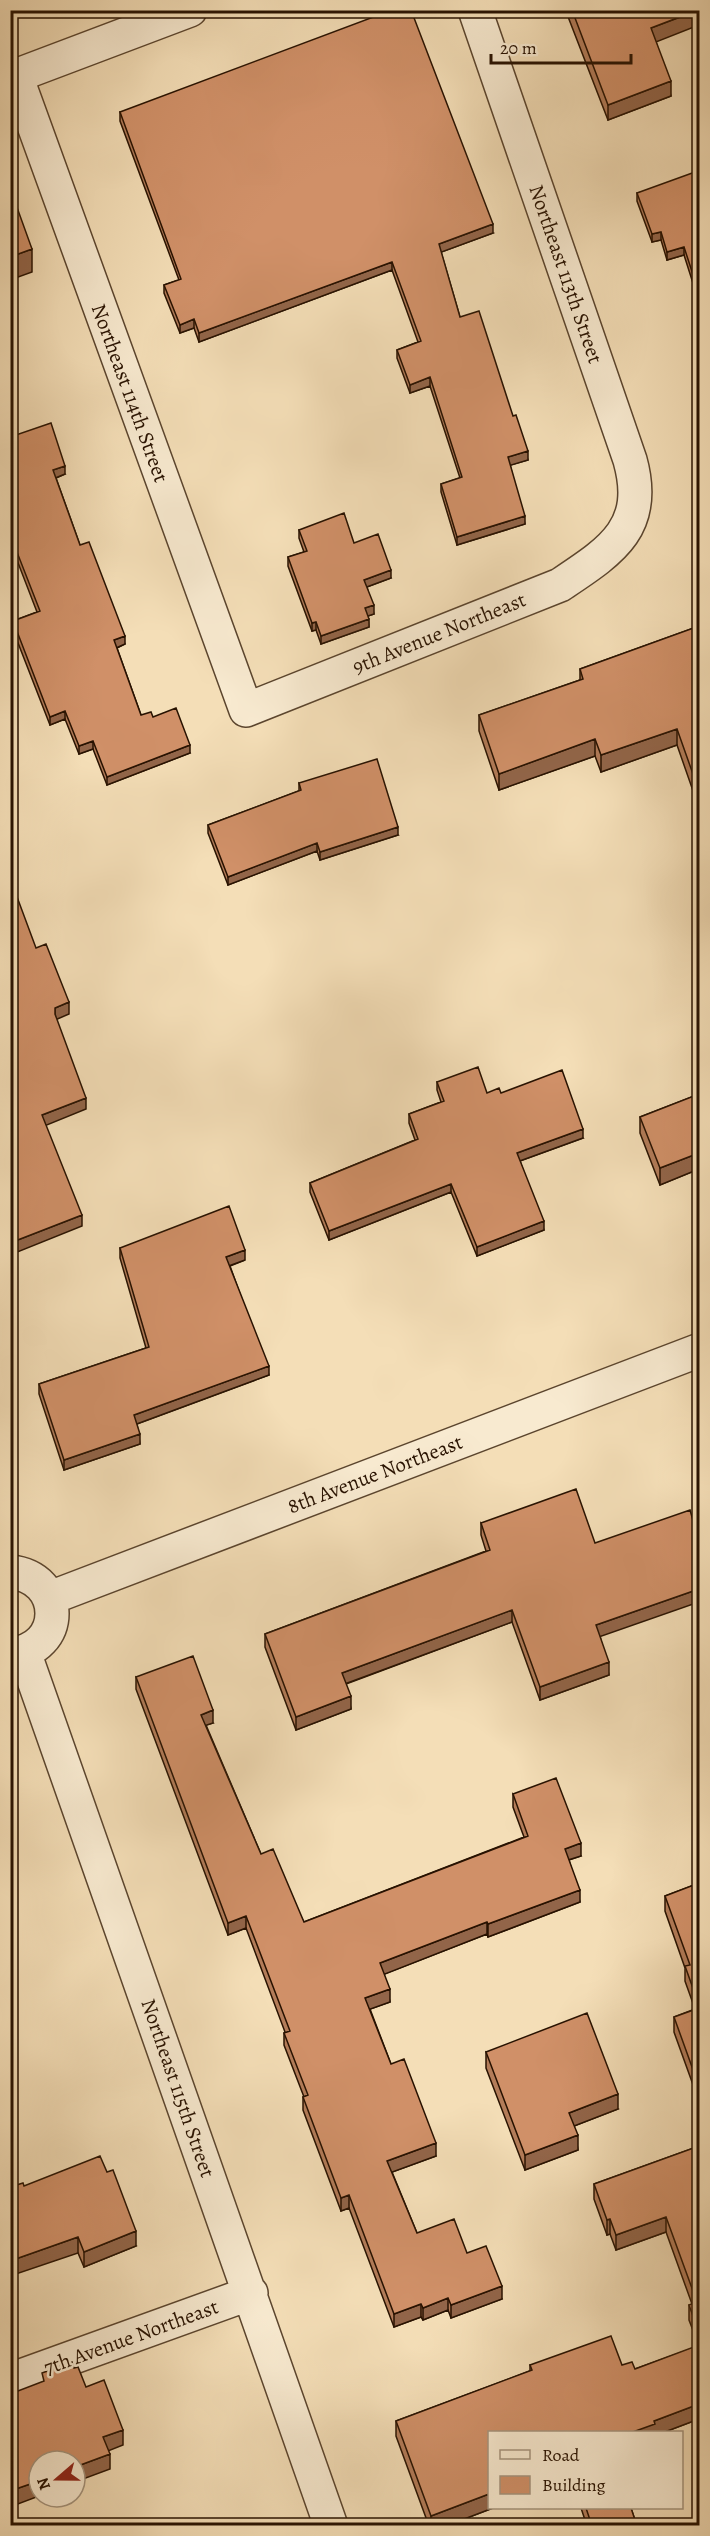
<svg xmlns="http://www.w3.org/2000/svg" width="710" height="2536" viewBox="0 0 710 2536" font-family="Alegreya,serif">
	<rect width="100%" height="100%" fill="#f4deb7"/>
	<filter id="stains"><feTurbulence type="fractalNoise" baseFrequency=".00333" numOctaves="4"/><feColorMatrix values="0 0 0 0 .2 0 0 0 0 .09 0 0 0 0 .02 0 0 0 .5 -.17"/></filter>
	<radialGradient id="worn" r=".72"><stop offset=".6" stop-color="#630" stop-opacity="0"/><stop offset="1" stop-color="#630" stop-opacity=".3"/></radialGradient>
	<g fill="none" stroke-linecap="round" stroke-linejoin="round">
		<defs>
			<path id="minor" d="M16 76 246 710 560 585C611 551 649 528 630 460L475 10
				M10 78 190 10
				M10 1572C66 1577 66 1650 10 1654
				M50 1598 700 1350
				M24 1652 331 2526
				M10 2380 251 2293"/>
		</defs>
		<use href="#minor" stroke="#5b452e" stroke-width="36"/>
		<use href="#minor" stroke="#f8ead0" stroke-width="33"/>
	</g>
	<path fill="#b37c59" stroke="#281201" stroke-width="1.5" d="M567 10H699L656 42 671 96 608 120 567 14Z
		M120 112 493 233 441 252 460 317 513 416 528 460 510 465 525 524 457 545 441 492V484L460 478 430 386 410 393 397 358V350L418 342 392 270 199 342 194 328 180 333 164 293V285L179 280 120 121Z
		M699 184V302L684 255 667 260 661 240 652 242 637 201V193Z
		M10 437 65 474 56 478 80 545 125 644 117 648 141 715 153 717 190 753 107 785 93 749 79 754 65 719 50 725 13 630V621L37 612 15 555 10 557Z
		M299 530 354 543 391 578 367 587 374 614 368 616 369 627 321 644 316 630 312 631 288 566V557L304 552 299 538Z
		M699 626V808L677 745 601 772 595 756 499 790 479 731V715L580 680V669Z
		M299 783 398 835 320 860 317 851 228 885 208 833V825L299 791Z
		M437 1082 487 1093H501L583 1138 520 1161 544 1230 477 1256 451 1192 329 1240 310 1192V1183L415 1140 409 1123V1114L441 1102 437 1090Z
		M699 1094V1169L660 1185 640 1133V1117Z
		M120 1248 245 1260 230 1266 269 1375 137 1424 140 1444 64 1470 39 1394V1384L146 1348 120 1258Z
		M481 1523 600 1636 609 1675 540 1700 512 1622 346 1684 351 1709 296 1730 265 1647V1634L486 1551 481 1535Z
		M136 1677 213 1723 206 1725 261 1854 304 1922 524 1837 513 1807V1794L581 1856 569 1860 580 1902 488 1937 487 1934 384 1974 390 2002 370 2009 391 2064 436 2156 392 2172 417 2233 467 2253 502 2299 451 2318 448 2310 423 2320 421 2317 394 2327 349 2208 341 2211 303 2110V2097H304L284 2045V2033L285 2032 246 1928 228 1935 136 1689Z
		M699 1883V2092L696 2093 674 2032V2017L695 2009 685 1981V1968L665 1911V1896Z
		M486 2052 618 2109 574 2126 578 2150 525 2170 486 2068Z
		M699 2146V2419L662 2433H489L493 2508 446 2526H429L396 2436V2421L530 2371V2365H622L635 2369 699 2346 689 2320V2305L692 2304 666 2232 616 2250 610 2234 607 2235 594 2199V2184Z
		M24 2186 136 2246 84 2267 78 2253Z
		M581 2508H631L637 2526H587Z"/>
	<path fill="#926549" stroke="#281201" stroke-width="1.5" d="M699 10V25L651 44V28Z
		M671 81V96L608 120V105Z
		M493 224V233L439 253V244Z
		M661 232V240L652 242V234Z
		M684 247V255L667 260V252Z
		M32 249V272L10 280V257Z
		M392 262V270L199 342V333Z
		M194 319V328L180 333V325Z
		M430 377V386L410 393V385Z
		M528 451V460L508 466V457Z
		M65 466V474L53 479V470Z
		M525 516V524L457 545V537Z
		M15 547V555L10 557V548Z
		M391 570V578L364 588V580Z
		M374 605V614L365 617V608Z
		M369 619V627L321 644V636Z
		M316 622V630L312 631V623Z
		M125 636V644L114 649V640Z
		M65 711V719L50 725V717Z
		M677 729V745L601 772V755Z
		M595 739V756L499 790V774Z
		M93 741V749L79 754V746Z
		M190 745V753L107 785V777Z
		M398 827V835L320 860V852Z
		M317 843V851L228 885V877Z
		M69 1002V1014L55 1020V1008Z
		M86 1098V1109L42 1127V1115Z
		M583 1129V1138L517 1162V1153Z
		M699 1153V1169L660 1185V1168Z
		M451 1184V1192L329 1240V1231Z
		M82 1215V1226L10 1255V1243Z
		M544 1221V1230L477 1256V1247Z
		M245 1250V1260L226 1267V1257Z
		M269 1366V1375L134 1425V1415Z
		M140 1434V1444L64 1470V1460Z
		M699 1589V1602L596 1638V1625Z
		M512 1610V1622L342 1685V1673Z
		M609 1662V1675L540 1700V1687Z
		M351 1696V1709L296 1730V1717Z
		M213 1710V1723L201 1727V1715Z
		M14 1828V1843L10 1845V1829Z
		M581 1843V1856L565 1861V1849Z
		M580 1890V1902L488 1937V1924Z
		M246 1916V1928L228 1935V1923Z
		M487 1922V1934L380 1976V1963Z
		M390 1989V2002L365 2011V1998Z
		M699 2077V2092L696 2093V2078Z
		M618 2094V2109L569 2128V2113Z
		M578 2135V2150L525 2170V2155Z
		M436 2143V2156L387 2174V2161Z
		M349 2195V2208L341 2211V2198Z
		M666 2217V2232L616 2250V2235Z
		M610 2219V2234L607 2235V2220Z
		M136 2231V2246L84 2267V2252Z
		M78 2237V2253L10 2276V2261Z
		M502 2286V2299L451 2318V2305Z
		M448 2298V2310L423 2320V2308Z
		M421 2304V2317L394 2327V2314Z
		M699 2404V2419L662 2433H630L654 2421Z
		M123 2430V2445L103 2453V2437Z
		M110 2454V2469L75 2482V2467Z
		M39 2481V2496L10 2507V2491Z
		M489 2494V2508H493L446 2526H431V2516Z"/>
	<path fill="#d09068" stroke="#281201" stroke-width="1.5" d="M392 10H411L493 224 439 244 460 317 479 311 513 416 516 415 528 451 508 457 525 516 457 537 441 484 462 477 430 377 410 385 397 350 421 341 392 262 199 333 194 319 180 325 164 285 181 279 120 112Z
		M572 10H698L651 28 671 81 608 105Z
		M695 172 699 184V293L684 247 667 252 661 232 652 234 637 193Z
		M10 188 32 249 10 257Z
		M51 423 65 466 53 470 80 545 89 542 125 636 114 640 141 715 151 712 153 717 176 708 190 745 107 777 93 741 79 746 65 711 50 717 13 621 40 611 15 547 10 548V437Z
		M344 513 354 543 378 534 391 570 364 580 374 605 365 608 369 619 321 636 316 622 312 623 288 557 307 551 299 530Z
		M699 626V791L677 729 601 755 595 739 499 774 479 715 583 679 580 669Z
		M377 759 398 827 320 852 317 843 228 877 208 825 301 790 299 783Z
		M10 878 36 948 46 944 69 1002 55 1008V1014L86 1098 42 1115 82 1215 10 1243Z
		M478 1067 487 1093 499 1088 501 1093 562 1070 583 1129 517 1153 544 1221 477 1247 451 1184 329 1231 310 1183 418 1139 409 1114 444 1101 437 1082Z
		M699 1094V1153L660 1168 640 1117Z
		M229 1206 245 1250 226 1257 269 1366 134 1415 140 1434 64 1460 39 1384 149 1347 120 1248Z
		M576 1489 595 1543 690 1510 694 1524 699 1522V1589L596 1625 609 1662 540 1687 512 1610 342 1673 351 1696 296 1717 265 1634 490 1550 481 1523Z
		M193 1656 213 1710 201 1715 261 1854 273 1849 304 1922 528 1836 513 1794 556 1778 581 1843 565 1849 580 1890 488 1924 487 1922 380 1963 390 1989 365 1998 391 2064 404 2059 436 2143 387 2161 417 2233 454 2219 467 2253 486 2246 502 2286 451 2305 448 2298 423 2308 421 2304 394 2314 349 2195 341 2198 303 2097 308 2095 284 2033 290 2031 246 1916 228 1923 136 1677Z
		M10 1819 14 1828 10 1829Z
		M699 1883V2005L685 1966 690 1965 665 1896Z
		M699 2008V2077L696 2078 674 2017Z
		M587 2013 618 2094 569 2113 578 2135 525 2155 486 2052Z
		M699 2146V2333L689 2305 697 2302 666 2217 616 2235 610 2219 607 2220 594 2184Z
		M100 2156 107 2172 113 2170 136 2231 84 2252 78 2237 10 2261V2187L23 2183 24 2186Z
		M611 2336 622 2365 632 2362 635 2369 699 2345V2404L654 2421 655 2424 630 2433H489V2494L431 2516 396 2421 532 2370 530 2365Z
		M72 2362 74 2368 78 2367 86 2387 104 2380 123 2430 103 2437 110 2454 75 2467V2461H39V2481L10 2491V2394L44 2381 42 2373Z
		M586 2508H631L637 2526H592Z"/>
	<g text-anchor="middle" stroke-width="5" stroke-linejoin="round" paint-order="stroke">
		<g font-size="21" fill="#281201" stroke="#f8ead0">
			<text transform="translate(566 274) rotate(71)" y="7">Northeast 113th Street</text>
			<text transform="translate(130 393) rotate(70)" y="7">Northeast 114th Street</text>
			<text transform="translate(439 633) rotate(-22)" y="7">9th Avenue Northeast</text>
			<text transform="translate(375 1474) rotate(-21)" y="7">8th Avenue Northeast</text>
			<text transform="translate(178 2088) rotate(71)" y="7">Northeast 115th Street</text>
			<text transform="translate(131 2337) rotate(-20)" y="7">7th Avenue Northeast</text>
		</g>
	</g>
	<rect width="710" height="2536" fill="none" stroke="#f4deb7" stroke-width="36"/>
	<rect x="12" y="12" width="686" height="2512" fill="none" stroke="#281201" stroke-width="3"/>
	<rect x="18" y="18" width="674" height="2500" fill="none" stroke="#281201" stroke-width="1.5"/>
	<rect x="488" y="2431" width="195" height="78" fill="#f8ead0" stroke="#a5947d" stroke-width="1.5"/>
	<rect x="500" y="2450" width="30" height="9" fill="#f8ead0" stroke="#a5947d" stroke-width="1.5"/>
	<text x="542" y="2461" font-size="18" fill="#281201">Road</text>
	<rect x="500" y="2476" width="30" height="18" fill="#d09068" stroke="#a5947d" stroke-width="1.5"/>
	<text x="542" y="2491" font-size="18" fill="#281201">Building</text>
	<g transform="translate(57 2479) rotate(250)"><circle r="28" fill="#f8ead0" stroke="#a5947d" stroke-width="1.5"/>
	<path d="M0-4.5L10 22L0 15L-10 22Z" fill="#8f2418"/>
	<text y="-9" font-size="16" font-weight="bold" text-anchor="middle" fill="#281201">N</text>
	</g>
	<path d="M491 54v9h140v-9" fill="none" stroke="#281201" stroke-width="3"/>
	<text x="500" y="54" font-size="18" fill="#281201" stroke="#f8ead0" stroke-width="4.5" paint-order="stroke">20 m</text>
	<rect width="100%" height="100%" filter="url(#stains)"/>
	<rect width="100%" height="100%" fill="url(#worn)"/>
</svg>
